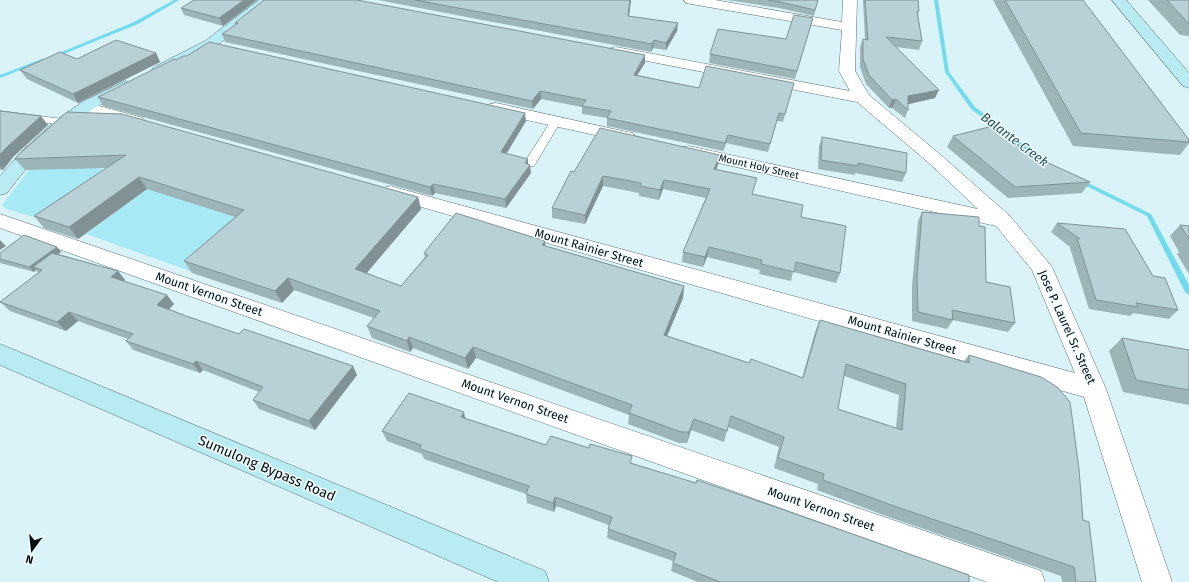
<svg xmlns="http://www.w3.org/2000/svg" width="1189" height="582" viewBox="0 0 1189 582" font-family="'Fira Sans',sans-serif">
	<rect width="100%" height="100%" fill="#d9f3f8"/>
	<path fill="#a8e9f6" d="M90 165 121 175 52 222 6 209 2 205 29 170Z
		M148 188 250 222 193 272 86 234Z"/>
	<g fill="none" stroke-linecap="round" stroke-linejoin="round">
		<path fill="#73dbee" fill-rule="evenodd" d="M174 0H179L138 24 56 57 52 56 134 22Z
			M934 0H938L949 72 975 107 1049 164V166H1045L971 109 945 72Z
			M42 59 46 60 0 78V75Z
			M1080 179 1151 214 1189 285V295L1185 292 1147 216 1078 182V180Z"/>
		<defs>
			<path id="lane" d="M0 111 63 119 68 122 63 125 0 117Z
				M556 118 561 121 536 163 534 166H526L524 163 551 121Z"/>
			<path id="street" d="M684 0H715L842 22 843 0H857L855 71 869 95 942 156 1010 216 1052 267 1106 389 1172 582H1142L1084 397 383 196 380 192 383 188 390 186 1075 373 1032 270 996 226 683 155 680 151 683 147 689 146 978 209 930 164 857 102 611 54 609 51 611 48 616 47 850 91 839 71 842 30 691 4 686 3Z
				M85 102 143 118 145 122 143 126 137 127 79 110 77 107 79 104Z
				M496 103 627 132 633 133 636 137 633 141 627 142 490 112 488 108 490 104Z
				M0 214 1030 567 1041 571 1045 582H987L0 228Z"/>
			<path id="secondary" d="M259 0H274L215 47 164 73H154L151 70 154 67 205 41Z
				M1112 0H1126L1189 73V88L1183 86Z
				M126 81 132 83 134 86 132 89C118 97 103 102 90 111 57 132 30 162 7 193L0 195V176L22 151 55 121 84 101Z
				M0 344 545 571 549 582H498L0 365Z"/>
		</defs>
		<use href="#lane" stroke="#5a7175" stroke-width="1"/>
		<use href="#street" stroke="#5a7175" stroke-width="1"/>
		<use href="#secondary" stroke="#5a7175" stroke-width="1"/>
		<use href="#lane" fill="#fff" fill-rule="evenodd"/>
		<use href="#street" fill="#fff" fill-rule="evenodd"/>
		<use href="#secondary" fill="#b9ebf2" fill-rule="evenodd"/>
	</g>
	<path fill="#9db4b8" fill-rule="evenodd" d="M257 0 223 26 184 15 181 8Z
		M378 0H631L629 16 677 31 666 50 653 48 651 52Z
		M727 0H818L814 16 779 8Z
		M863 0H918L919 11 918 15 922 41 919 50 896 47 935 98 908 104V110L905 118 892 108H889L866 84 860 67V47L863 39H865Z
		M993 0H1083L1189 140V143L1180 155 1073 146Z
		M1148 0H1189V36L1180 35Z
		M813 18 795 79 709 63 710 54 786 39Z
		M235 23 645 63 637 75 699 88 794 83 783 122 777 121 768 152 726 143 723 151 607 126V118L582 114V107L541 99 533 109 225 42 222 34 236 25Z
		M156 53 160 62 78 103 27 79 20 70 77 59Z
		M98 97 526 121 506 154 528 159V164L531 173 506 208 435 193 432 196 103 106Z
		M0 111 48 125 13 157 3 170H0Z
		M67 112 418 197 421 209 366 273 401 286 425 257 424 253 545 241V246L684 286 683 298 667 336 749 363 802 378 815 332 820 320 964 361 969 355 1083 520 1096 582H1062L1061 576 886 516 817 490 818 484 774 468 779 447 728 427 724 442 691 430 687 443H679L628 424 629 415 476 358 468 369 413 348 410 352 372 338 367 326 374 318 294 290 282 303 192 273 184 261 235 217 147 189 78 239 44 228 34 216 107 168 25 170 15 159ZM844 376 899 395 896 428 838 409Z
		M953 136 1031 155 1090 182 1082 193 1008 198 947 147Z
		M822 137 906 173 902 182 855 173V175L818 169 819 146Z
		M720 155 718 165 716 170 753 194 801 217 840 273 836 283 793 272 791 281 759 274 760 270 707 257 703 267 682 262 683 252 706 198 663 189 659 200 639 196V193L603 186 585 224 552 218V208L574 172Z
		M922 212 979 226 986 282 1015 323 1008 332 953 320 947 329 912 321V286L918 221Z
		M1057 223 1153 276 1178 310 1169 319 1133 313 1130 316 1089 309 1070 248V247L1051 232Z
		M1180 225 1189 226V274L1177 254 1179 252 1170 236Z
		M57 247 61 252 58 254 118 271 125 280 124 281 174 304 169 309 186 316 357 375 315 430 259 409 253 400 259 392 203 370 200 373 133 350 126 341 128 339 78 321 66 331 10 311 0 302 38 273 36 270 34 272 0 263V253Z
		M1122 338 1189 350V405L1123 392 1109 351Z
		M465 418 546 445 632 463 969 582H698L671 571 673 561 607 538 608 529 609 525 556 506 554 512 527 503 526 494 424 459 422 454 387 441 382 431Z"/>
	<path fill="#809296" d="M244 0H257L223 26 219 18Z
		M630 0H631L628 23V16Z
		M678 23 677 31 666 50V43Z
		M654 40 653 48 651 52 652 44Z
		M156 53 160 62 78 103 73 94Z
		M645 55V63L633 82 634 75Z
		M939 90 935 98 905 105 908 96Z
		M540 91 541 99 533 109 532 101Z
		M896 99 892 108H889L892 100Z
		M525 113 526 121 502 161 501 152Z
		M41 116 48 125 13 157 3 170 0 166V155L6 148Z
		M728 135 726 143 723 151 725 143Z
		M720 155 718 165 712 179 714 169Z
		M528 159V167L530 165 531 173 506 208 505 199Z
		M603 176V186L585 224V215Z
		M139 177 147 189 78 239 69 227Z
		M664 180 663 189 659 200 660 190Z
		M433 184 435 193 432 196 430 187Z
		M418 197 421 209 360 281 355 269Z
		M0 240 6 246 0 250Z
		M545 241 546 252 542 245Z
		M57 247 61 252 38 269 33 267 36 270 34 272 29 267Z
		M709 247 707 257 703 267 705 257Z
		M118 271 125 280 118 286 111 277Z
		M288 278 294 290 282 303 275 291Z
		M684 286 683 298 663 346 664 335Z
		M167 295 174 304 164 314 157 305Z
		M69 312 78 321 66 331 57 322Z
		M409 337 413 348 410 352 407 341Z
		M473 347 476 358 468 369 465 358Z
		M196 361 203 370 200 373 193 364Z
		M353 366 357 375 315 430 309 421Z
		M464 412 466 422 461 417Z
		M694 419 691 430 687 443 689 432Z
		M555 497 556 506 554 512 553 503Z"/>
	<path fill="#b7d1d6" stroke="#809296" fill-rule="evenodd" d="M194 0H244L219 18 181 8Z
		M264 0H357L645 55 634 75 699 88 706 66 794 83 785 114 779 113 770 144 728 135 725 143 607 118 611 111 582 106 586 100 540 91 532 101 222 34 238 23H235Z
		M415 0H630L628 16 678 23 666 43 654 40 652 44Z
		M768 0H818L815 10 780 2Z
		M865 0H918L919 11H917L922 41 886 37 939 90 908 96V110L896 99 892 100 869 75 863 59V39L868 40Z
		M1005 0H1083L1189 140V142L1081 133Z
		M1167 0H1189V23H1188Z
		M794 15 813 18 797 71 710 54 718 29 786 39Z
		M116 40 156 53 73 94 20 70 60 52 77 59Z
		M209 42 525 113 501 152 528 159 525 163 530 165 505 199 433 184 430 187 98 97 174 59 176 60 183 56H187Z
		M0 111 41 116 6 148 0 155Z
		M67 112 122 114 418 197 355 269 401 286 428 255 424 253 456 213 545 241 542 245 684 286 664 335 749 363 751 359 803 378 820 320 969 363V355L1041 377 1057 387 1070 402 1079 469 1083 520 1089 522 1096 582H1076L1074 567 894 506 823 480 824 474 778 458 784 437 731 416 727 431 694 419 689 432H681L629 413 632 405 473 347 465 358 409 337 407 341 367 326 380 311 288 278 275 291 184 261 244 210 139 177 69 227 34 216 126 155 15 159 18 155ZM846 364 906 384 902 430 838 409Z
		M993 126 1031 155 1090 182 1015 187 953 136Z
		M600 128 720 155 714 169 757 178 752 194 803 205 801 217 846 226 840 273 796 262 794 272 761 264 762 260 709 247 705 257 683 252 710 189 664 180 660 190 640 186 641 183 603 176 585 215 552 208 571 171 574 172Z
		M822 137 907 153 906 173 858 163V166L821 160Z
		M922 212 979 217V226L985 227 986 282 1010 287 1015 323 952 310 953 320 918 312 917 277Z
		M1057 223 1125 229 1153 276 1165 278 1178 310 1136 303 1138 307 1096 300 1077 238 1080 239Z
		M1180 225 1189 226V239Z
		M24 235 57 247 29 267 0 259V253Z
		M52 253 118 271 111 277 167 295 157 305 186 316 239 334 244 329 353 366 309 421 253 400 263 387 196 361 193 364 126 341 133 334 69 312 57 322 0 302 42 270 33 267Z
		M1122 338 1189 350V390L1136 380Z
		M409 393 464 412 461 417 546 445 551 436 589 448 590 444 632 456 630 463 696 483 697 480 787 511 969 575V582H720L673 563 676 553 608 529 612 517 555 497 553 503 526 494 529 486 420 449 421 445 382 431Z"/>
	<g text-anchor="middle" stroke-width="3" stroke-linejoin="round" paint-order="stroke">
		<g font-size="10" fill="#050d0f" stroke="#f2fdff">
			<text transform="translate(759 166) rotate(13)" y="4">Mount Holy Street</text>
		</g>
		<g font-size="12" fill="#050d0f" stroke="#f2fdff">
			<text transform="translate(589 248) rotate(16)" y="4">Mount Rainier Street</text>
			<text transform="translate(209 294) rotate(19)" y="4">Mount Vernon Street</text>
			<text transform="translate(1067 327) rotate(66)" y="4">Jose P. Laurel Sr. Street</text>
			<text transform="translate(902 335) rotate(16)" y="4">Mount Rainier Street</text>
			<text transform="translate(515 401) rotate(19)" y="4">Mount Vernon Street</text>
			<text transform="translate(821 509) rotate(19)" y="4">Mount Vernon Street</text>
		</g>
		<g font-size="13" font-style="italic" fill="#25535b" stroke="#f2fdff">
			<text transform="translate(1015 139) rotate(37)" y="5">Balante Creek</text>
		</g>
		<g font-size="14" fill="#050d0f" stroke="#f2fdff">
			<text transform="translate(267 468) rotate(23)" y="5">Sumulong Bypass Road</text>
		</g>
	</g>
	<g transform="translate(32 550) rotate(195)" stroke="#f2fdff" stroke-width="3" paint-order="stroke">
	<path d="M0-3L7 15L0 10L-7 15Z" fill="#050d0f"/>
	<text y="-6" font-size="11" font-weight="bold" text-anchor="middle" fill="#050d0f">N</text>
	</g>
</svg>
